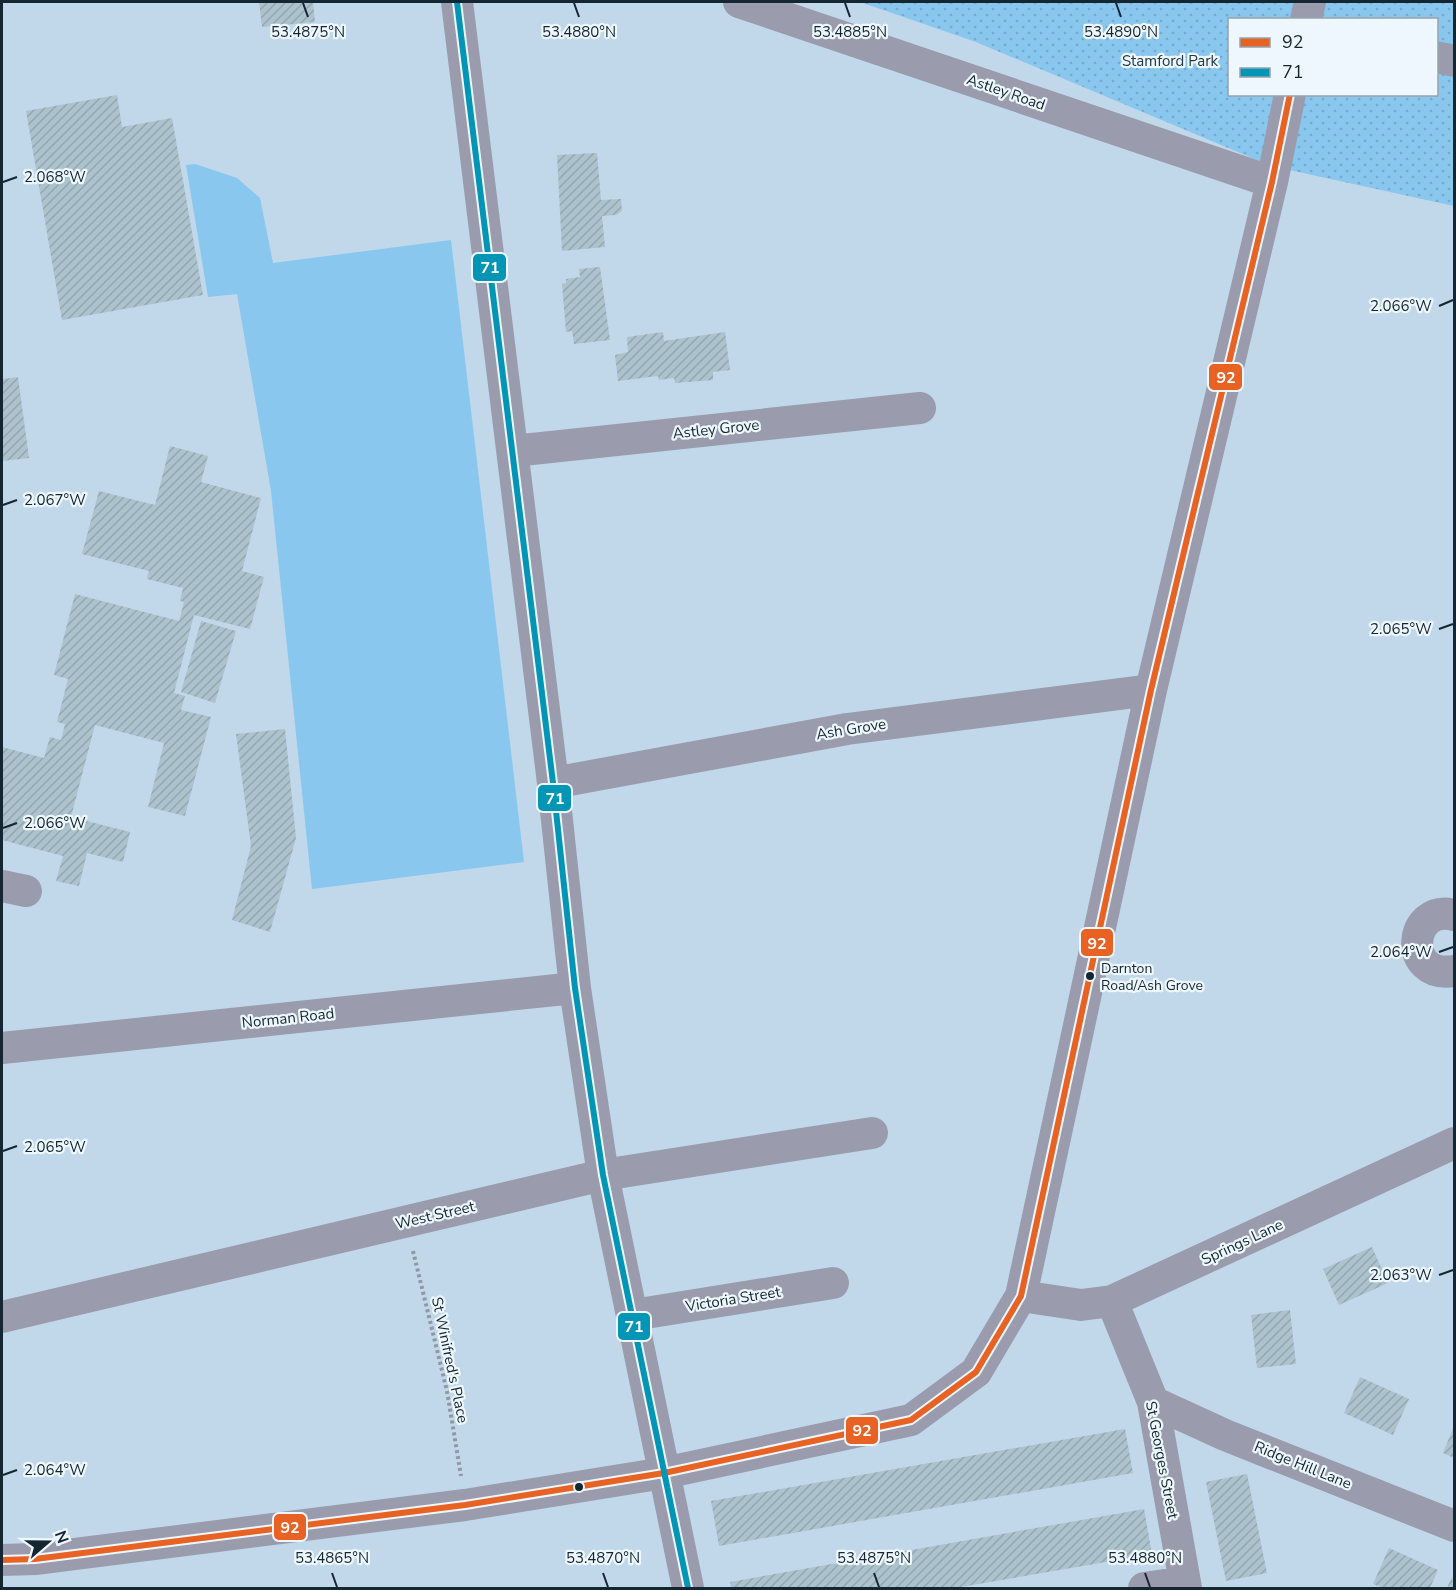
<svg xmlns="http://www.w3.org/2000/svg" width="1456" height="1590" viewBox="0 0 1456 1590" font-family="'Nunito Sans',sans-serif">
	<defs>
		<pattern id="park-dots" width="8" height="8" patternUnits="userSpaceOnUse" patternTransform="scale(1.5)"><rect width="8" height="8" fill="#89c7ee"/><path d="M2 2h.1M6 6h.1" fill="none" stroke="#75abcd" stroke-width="1.8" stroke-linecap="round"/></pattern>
		<pattern id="building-hatch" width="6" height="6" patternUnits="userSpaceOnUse" patternTransform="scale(1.5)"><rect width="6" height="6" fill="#acc2cd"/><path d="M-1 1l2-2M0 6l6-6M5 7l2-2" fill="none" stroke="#93a7b0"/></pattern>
	</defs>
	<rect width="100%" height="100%" fill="#c0d8ea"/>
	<path fill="#89c7ee" d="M195 164 237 178 260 198 273 263 451 240 524 862 312 889 271 491 237 294 208 297 186 165Z"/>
	<path fill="url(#park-dots)" fill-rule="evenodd" d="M860 2H1454V206L1271 166 976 42ZM1230 20H1436V94H1230Z"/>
	<path fill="url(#building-hatch)" d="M259 2H313L315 22 262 27Z
		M117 95 122 127 172 118 203 295 62 320 26 111Z
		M597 153 601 200 621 199 622 211 616 215 602 216 605 247 562 251 557 155Z
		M600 267 610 340 574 344 572 331 566 332 562 284 566 283V279L580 277 579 269Z
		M663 332 664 341 725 332 730 370 713 372V380L675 383 674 378 659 380 658 376 618 381 615 355 628 352 627 337Z
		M18 377 29 458 2 461V379Z
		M170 446 208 456 201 482 261 498 242 571 264 577 250 629 194 615 174 693 185 696 181 710 211 717 185 816 148 807 164 743 95 725 71 817 130 832 123 862 87 853 79 886 56 881 63 856 2 840V747L44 758 50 737 61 740 65 724 57 722 68 679 54 675 75 594 179 621 184 602 180 601 183 588 147 579 149 571 82 554 99 491 155 505Z
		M201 621 236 631 215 703 181 692Z
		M285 729 296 838 270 932 232 920 251 846 236 734Z
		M1372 1247 1388 1283 1339 1305 1323 1269Z
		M1290 1310 1296 1364 1257 1368 1251 1315Z
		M1360 1377 1409 1399 1393 1435 1344 1413Z
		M1454 1426V1458L1443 1453Z
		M1125 1429 1133 1473 719 1546 711 1501Z
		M1247 1474 1267 1573 1226 1581 1206 1482Z
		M1144 1509 1152 1554 955 1588H731L730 1582Z
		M1389 1548 1438 1570 1430 1588H1383L1373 1584Z
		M1452 1577 1454 1588H1447Z"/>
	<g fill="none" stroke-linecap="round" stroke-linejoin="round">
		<path stroke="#9297a5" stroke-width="4" stroke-dasharray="3 3" stroke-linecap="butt" d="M413 1251 447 1391 461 1476"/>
		<path stroke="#9a9cae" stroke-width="32" d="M457 2 553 783 575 988 603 1175 688 1588
			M739 2 1272 182
			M1306 20 1310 2
			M1436 57 1454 61
			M513 451 920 408
			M553 783 847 729 1151 690
			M2 886 26 891
			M1454 915C1409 903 1401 979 1454 971
			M2 1048 575 988
			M1021 1296 1081 1305 1112 1301 1454 1143
			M1112 1301 1153 1402 1186 1588
			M633 1315 833 1283
			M2 1317 603 1175 872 1133
			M1153 1402 1225 1435 1454 1526
			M2 1560 35 1559 465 1505 664 1473 911 1420 976 1372 1021 1296 1151 690 1272 182 1290 94
			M1144 1588 1185 1582"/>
		<defs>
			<path id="bus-1" d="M2 1560 35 1559 465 1505 664 1473 911 1420 976 1372 1021 1296 1151 690 1272 182 1290 94"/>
			<path id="bus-2" d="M457 2 553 783 575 988 603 1175 688 1588"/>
		</defs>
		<use href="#bus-1" stroke="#eef7fe" stroke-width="10"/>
		<use href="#bus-2" stroke="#eef7fe" stroke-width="10"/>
		<use href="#bus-1" stroke="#e76223" stroke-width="6"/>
		<use href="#bus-2" stroke="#0395b6" stroke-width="6"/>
	</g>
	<path fill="none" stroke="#142631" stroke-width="2" d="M303 3 308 17M574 3 579 17M845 3 850 17M1116 3 1121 17M3 182 17 177M1439 306 1453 300M3 505 17 500M1439 629 1453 624M3 828 17 823M1439 952 1453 947M3 1151 17 1146M1439 1275 1453 1270M3 1475 17 1470M332 1573 337 1587M603 1573 608 1587M874 1573 879 1587M1145 1573 1150 1587"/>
	<g fill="#142631" stroke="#eef7fe" stroke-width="2">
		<circle cx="1090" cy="976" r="5"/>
		<circle cx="579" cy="1487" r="5"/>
	</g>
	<g text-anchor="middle" stroke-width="4.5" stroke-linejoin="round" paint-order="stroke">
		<g font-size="14" fill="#142631" stroke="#eef7fe" text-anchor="start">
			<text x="1101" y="973">Darnton<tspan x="1101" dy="17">Road/Ash Grove</tspan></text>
		</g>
		<g font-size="15" fill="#213847" stroke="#eef7fe">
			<text x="1170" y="66">Stamford Park</text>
		</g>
		<g font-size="15" fill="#142631" stroke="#eef7fe">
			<text transform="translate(1006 92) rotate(19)" y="5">Astley Road</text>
			<text transform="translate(716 429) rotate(-6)" y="5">Astley Grove</text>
			<text transform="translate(851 729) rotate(-9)" y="5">Ash Grove</text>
			<text transform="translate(288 1018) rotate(-6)" y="5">Norman Road</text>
			<text transform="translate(435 1215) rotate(-13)" y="5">West Street</text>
			<text transform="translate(1242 1242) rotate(-25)" y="5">Springs Lane</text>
			<text transform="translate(733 1299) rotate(-9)" y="5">Victoria Street</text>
			<text transform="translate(450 1360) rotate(78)" y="5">St Winifred's Place</text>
			<text transform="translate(1162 1460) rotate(79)" y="5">St Georges Street</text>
			<text transform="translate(1303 1465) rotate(22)" y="5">Ridge Hill Lane</text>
		</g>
	</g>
	<g font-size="15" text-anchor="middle" fill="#142631" stroke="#eef7fe" stroke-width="4.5" stroke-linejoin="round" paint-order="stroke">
		<text x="1121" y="37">53.4890°N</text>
		<text x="308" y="37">53.4875°N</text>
		<text x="579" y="37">53.4880°N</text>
		<text x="850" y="37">53.4885°N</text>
		<text x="55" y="182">2.068°W</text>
		<text x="1401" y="311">2.066°W</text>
		<text x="55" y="505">2.067°W</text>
		<text x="1401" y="634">2.065°W</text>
		<text x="55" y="828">2.066°W</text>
		<text x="1401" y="957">2.064°W</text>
		<text x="55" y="1152">2.065°W</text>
		<text x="1401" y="1280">2.063°W</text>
		<text x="55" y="1475">2.064°W</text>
		<text x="332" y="1563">53.4865°N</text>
		<text x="603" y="1563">53.4870°N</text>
		<text x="874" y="1563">53.4875°N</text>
		<text x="1145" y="1563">53.4880°N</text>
	</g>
	<g stroke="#eef7fe" stroke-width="2">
		<rect x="472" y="253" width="35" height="29" rx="6" fill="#0395b6"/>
		<rect x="1208" y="363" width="35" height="28" rx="6" fill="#e76223"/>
		<rect x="537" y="784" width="35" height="28" rx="6" fill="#0395b6"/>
		<rect x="1080" y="928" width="34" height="29" rx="6" fill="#e76223"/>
		<rect x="617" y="1312" width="34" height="29" rx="6" fill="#0395b6"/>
		<rect x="845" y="1416" width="34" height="29" rx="6" fill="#e76223"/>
		<rect x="273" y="1513" width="34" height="28" rx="6" fill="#e76223"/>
	</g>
	<g font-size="16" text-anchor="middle" font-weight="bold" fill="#fff">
		<text x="490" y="273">71</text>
		<text x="1226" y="383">92</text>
		<text x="555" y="804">71</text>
		<text x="1097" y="949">92</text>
		<text x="634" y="1332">71</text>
		<text x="862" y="1436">92</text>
		<text x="290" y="1533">92</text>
	</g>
	<rect width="1456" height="1590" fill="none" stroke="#142631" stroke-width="6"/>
	<rect x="1228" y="18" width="210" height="78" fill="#eef7fe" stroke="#97a3ac" stroke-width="1.5"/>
	<rect x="1240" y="38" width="30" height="9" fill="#e76223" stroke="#97a3ac" stroke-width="1.5"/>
	<text x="1282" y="48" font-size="18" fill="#142631">92</text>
	<rect x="1240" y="68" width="30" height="9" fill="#0395b6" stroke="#97a3ac" stroke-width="1.5"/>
	<text x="1282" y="78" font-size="18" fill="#142631">71</text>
	<g transform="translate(48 1542) rotate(70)" stroke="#eef7fe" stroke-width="4.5" paint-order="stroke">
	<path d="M0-4.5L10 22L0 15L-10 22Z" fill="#142631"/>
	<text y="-9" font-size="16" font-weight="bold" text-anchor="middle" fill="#142631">N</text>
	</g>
</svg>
